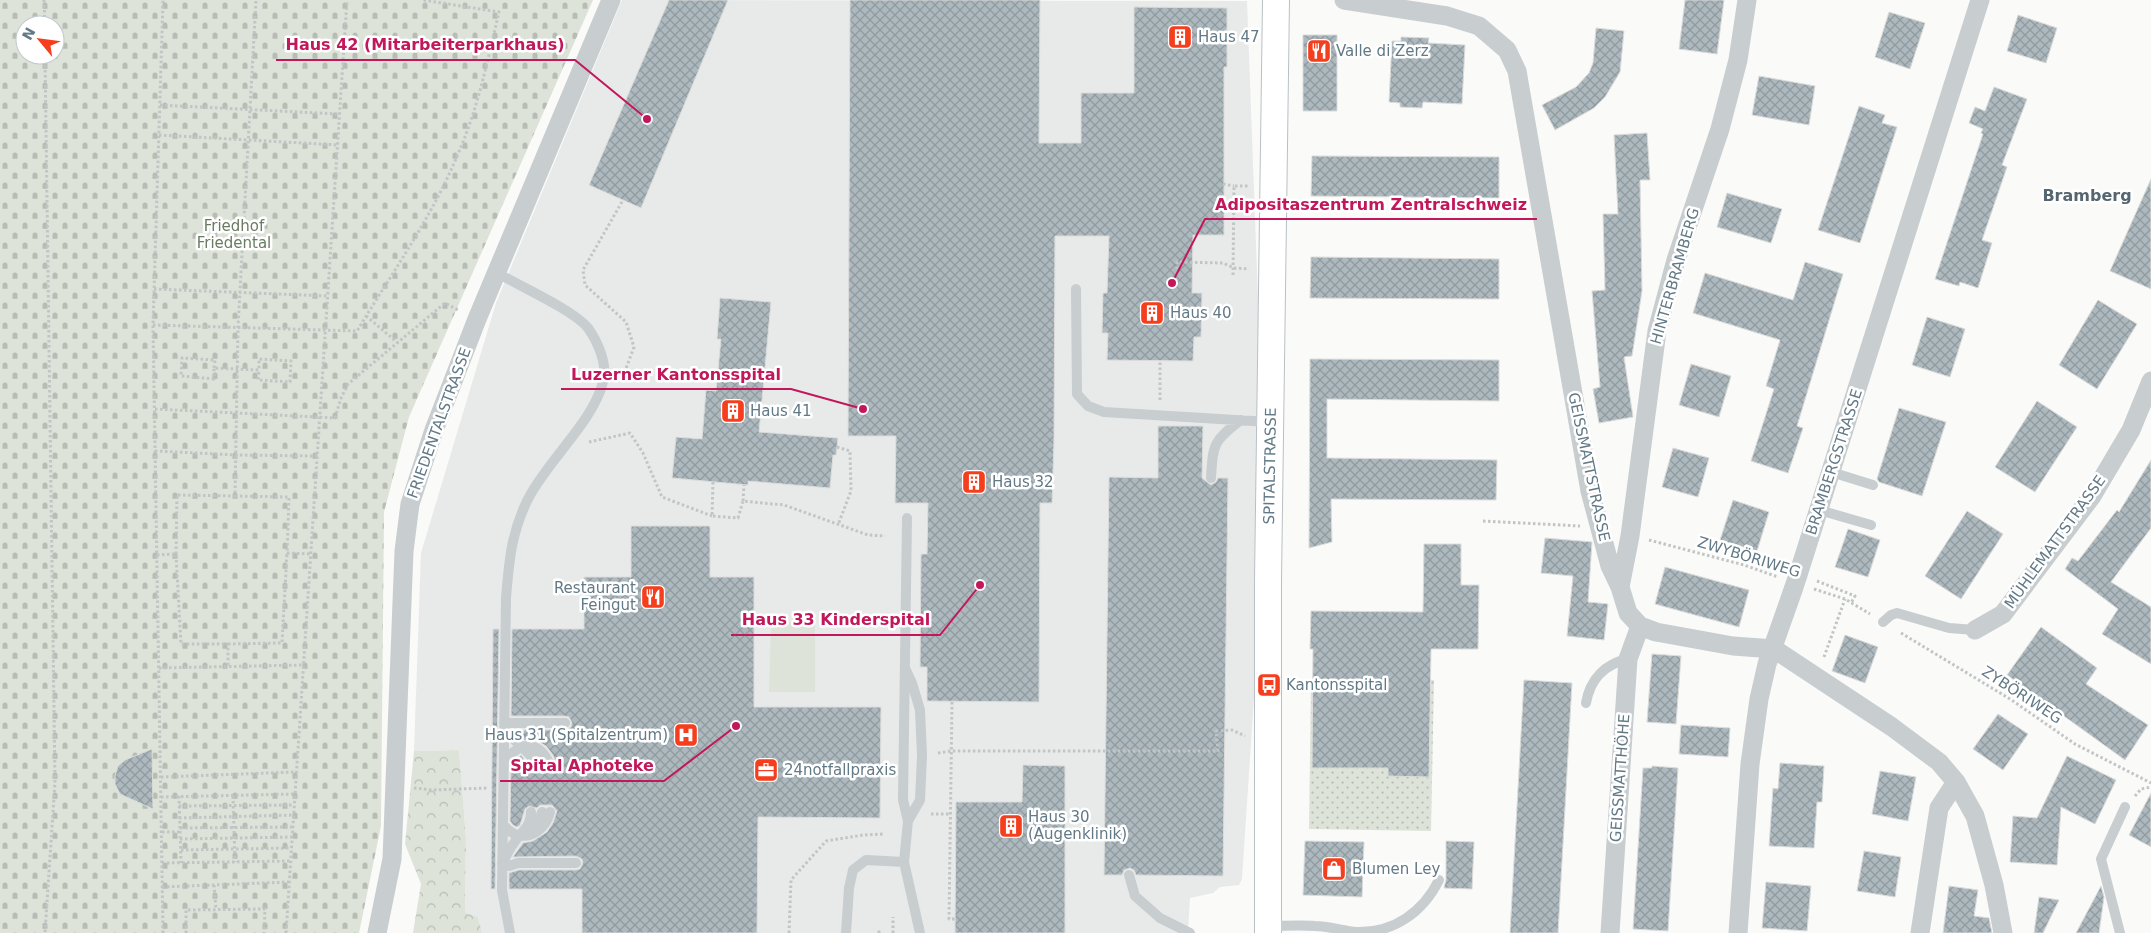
<svg xmlns="http://www.w3.org/2000/svg" width="2151" height="933" viewBox="0 0 2151 933" font-family="'DejaVu Sans',sans-serif">
	<defs>
		<pattern id="forest-crowns" width="20" height="18" patternUnits="userSpaceOnUse" patternTransform="scale(1.25)"><rect width="20" height="18" fill="#dde3d8"/><path d="M2 6a3 3 0 1 1 6 0M12 15a3 3 0 1 1 6 0" fill="none" stroke="#b7bdb5"/></pattern>
		<pattern id="cemetery-stones" width="16" height="16" patternUnits="userSpaceOnUse" patternTransform="scale(1.25)"><rect width="16" height="16" fill="#dde3d8"/><path d="M2 7V4a2 2 0 0 1 4 0v3zM10 15v-3a2 2 0 0 1 4 0v3z" fill="#b7bdb5"/></pattern>
		<pattern id="garden-dots" width="8" height="8" patternUnits="userSpaceOnUse" patternTransform="scale(1.25)"><rect width="8" height="8" fill="#dde3d8"/><path d="M2 2h.1M6 6h.1" fill="none" stroke="#b7bdb5" stroke-width="1.8" stroke-linecap="round"/></pattern>
		<pattern id="building-cross-hatch" width="8" height="8" patternUnits="userSpaceOnUse" patternTransform="scale(1.25)"><rect width="8" height="8" fill="#adb9be"/><path d="M0 0l8 8M0 8l8-8" fill="none" stroke="#909ba0"/></pattern>
	</defs>
	<rect width="100%" height="100%" fill="#fafaf8"/>
	<path fill="#e8eae9" d="M622 0 1247 1 1266 516 1242 879 1239 885 1220 887 1213 893 1190 898 1188 933H482L478 917 465 914 466 838 459 750 414 751 421 553 496 303Z"/>
	<path fill="#dde3d8" d="M815 621V692H769L771 622Z"/>
	<path fill="url(#forest-crowns)" d="M459 750 466 838 465 913 478 917 482 933H413L421 884 405 844 414 751Z"/>
	<path fill="url(#cemetery-stones)" fill-rule="evenodd" d="M0 0H593L409 417 384 512 381 826 359 933H0ZM25 25H55V55H25Z"/>
	<path fill="url(#garden-dots)" d="M1311 679 1434 680 1431 831 1309 829Z"/>
	<path fill="url(#building-cross-hatch)" stroke="#dcdcda" d="M669 0H728L641 208 589 185Z
		M850 0H1040L1039 143H1081V93H1134V7L1227 8V67H1224V235H1193L1192 293H1202L1201 337H1194L1193 361 1107 360 1108 333H1102L1103 293H1107L1109 236H1055L1054 441 1052 503H1040L1039 702 927 701V667H920L921 554H927L928 503H895L896 436H848Z
		M1685 0H1724L1717 54 1679 49Z
		M1889 12 1925 23 1910 69 1875 57Z
		M2018 15 2057 28 2046 63 2007 51Z
		M1596 28 1624 31 1620 72 1605 97 1594 108 1555 130 1542 105 1576 87 1589 73 1593 63Z
		M1303 35H1337V111H1303Z
		M1401 37 1429 38 1428 43 1465 45 1462 104 1423 102 1422 108 1400 107V103L1389 102 1392 41H1401Z
		M1759 76 1815 86 1809 125 1752 115Z
		M1994 87 2027 99 2002 165 2007 167 1982 240 1992 243 1978 288 1960 282 1959 286 1935 279 1983 134 1981 133 1983 129 1969 123 1975 107 1985 111Z
		M1859 106 1885 115 1882 123 1897 127 1860 243 1818 230Z
		M1647 133 1650 180H1640L1642 291 1632 356 1624 357 1633 417 1599 423 1593 389 1600 387 1592 291 1605 290 1603 214H1618L1614 135Z
		M1312 156 1499 157V198L1311 196Z
		M2151 179V289L2110 271Z
		M1727 193 1782 209 1771 243 1717 227Z
		M1311 257 1499 259V299L1310 298Z
		M1805 262 1843 274 1797 426 1803 428 1788 473 1751 461 1774 389 1766 386 1780 340 1693 313 1705 273 1793 300Z
		M720 298 771 302 759 432 838 438 836 455H833L830 488 748 481V485L672 478 676 437 702 439 706 390 716 391 721 339H717Z
		M2098 300 2137 324 2097 389 2059 365Z
		M1927 317 1965 329 1950 377 1912 365Z
		M1310 359 1499 360V401L1327 399V458L1497 460 1496 500 1331 499 1332 542 1309 548Z
		M1691 364 1731 376 1719 417 1679 405Z
		M2037 401 2077 427 2035 492 1995 467Z
		M1899 408 1946 422 1922 496 1879 482 1877 479Z
		M1158 426H1203L1202 478 1211 485 1216 482 1218 478H1228L1223 876 1136 875 1134 870 1130 868 1124 870 1122 875H1104L1109 477 1158 478Z
		M1673 448 1709 458 1698 497 1662 487Z
		M2151 460V528L2111 582 2151 607V664L2102 634 2118 609 2065 569 2072 558 2078 561 2117 510 2119 512Z
		M1733 500 1769 512 1757 551 1720 540Z
		M1967 511 2003 534 1961 599 1925 576Z
		M631 526H710V577H754V707H881L880 818 758 817 757 933H582V889H509V873L519 870H576L580 869 583 863 582 859 576 856 513 857 523 843 533 841 547 832 553 823 557 811 552 805H540L537 808 529 806 525 809 520 825 517 827 513 825 510 821 511 764 521 755 524 759 526 771 530 773 537 772 542 774 546 772 554 773 558 767 553 755 546 746 538 741 524 740 514 730H565L571 727 572 723 569 717 565 716H511L512 629H584V577H631Z
		M1848 529 1880 540 1868 577 1835 567Z
		M1545 538 1592 542 1588 602 1608 604 1604 640 1567 636 1573 576 1541 573Z
		M1424 544H1461V585H1479L1478 649H1431L1429 777 1388 776V768H1312L1313 649H1310L1311 611 1423 612Z
		M1665 567 1749 590 1739 627 1655 604Z
		M2041 627 2097 668 2086 684 2148 725 2125 760 2007 675Z
		M493 629H499L495 889H491Z
		M1845 635 1878 647 1865 683 1832 671Z
		M1652 654 1681 656 1676 724 1647 722Z
		M1524 680 1572 683 1558 933H1510Z
		M1998 714 2028 734 2003 770 1973 749Z
		M1681 725 1730 728 1728 757 1679 754Z
		M152 749 153 809 120 794 115 784V776L118 766 125 760Z
		M2067 756 2116 780 2095 824 2061 807 2057 865 2010 862 2013 816 2037 818Z
		M1780 763 1824 766 1822 802H1817L1814 848 1769 846 1773 788 1778 789Z
		M1023 765 1065 766V933H955L956 802H1022Z
		M1652 766 1678 768 1668 931 1633 929 1643 768H1652Z
		M1880 771 1916 777 1908 821 1872 814Z
		M2151 793V847L2129 835Z
		M1305 841 1364 842 1362 897 1303 895Z
		M1446 841 1474 842 1472 889 1444 888 1446 880Z
		M1864 851 1901 857 1895 897 1857 891Z
		M1766 882 1811 886 1807 931 1762 928Z
		M1949 886 1978 890 1974 916 1989 918 1992 933H1943Z
		M2101 886 2104 897 2099 933H2076Z
		M2039 897 2059 900 2043 933H2034Z"/>
	<g fill="none" stroke-linecap="round" stroke-linejoin="round">
		<defs>
			<path id="secondary" d="M1268 933V580L1276 0"/>
		</defs>
		<use href="#secondary" stroke="#b9c0c5" stroke-width="28"/>
		<path stroke="#c1c5c6" stroke-width="3" stroke-dasharray="2.5 2.5" stroke-linecap="butt" d="M44 0 45 25
			M45 55 55 782 45 933
			M160 105 339 114
			M159 135 338 145
			M1223 184 1234 186
			M1177 269V262L1223 263 1234 268 1249 269
			M1233 275 1234 186H1250
			M154 289 328 296
			M366 316 398 343
			M153 325 357 331C392 273 432 217 458 154 478 108 488 59 499 12L423 0
			M214 368 215 360 182 358 181 376 214 379V368L259 370V359L291 361 290 382 258 380 259 370
			M621 382 634 347 626 322 585 285 583 270 623 200
			M1160 400V361
			M155 409 335 418 341 398 348 384 445 303 458 310
			M589 442 630 433 643 453 662 497 712 516
			M837 447 850 451 851 491 838 525
			M155 451 236 455 317 456
			M713 482 712 516 738 518 743 501 784 505 868 535 885 536
			M235 496 289 497 287 553 311 554
			M743 501 744 485
			M1483 521 1580 526
			M1649 540 1744 565 1778 577
			M176 554 177 495 235 496 238 327 256 0
			M157 555 176 554 181 644H228V666
			M1817 581 1855 596 1851 603
			M1814 589 1845 599 1870 614
			M1901 633 2010 699 2075 744 2151 783
			M228 644 282 643 287 553
			M1824 657 1845 599
			M159 668 303 665
			M952 702 949 919H955
			M938 753 951 751H1218L1216 731 1232 730 1245 736
			M161 777 296 772
			M414 788 432 790 488 788
			M179 796 181 863
			M233 796 235 862
			M2135 796 2141 789 2151 787
			M161 797 295 794
			M179 806 294 805
			M931 814H950
			M179 818 294 815
			M180 828 293 827
			M162 832H180
			M180 839 292 837
			M181 850 291 848
			M162 863 291 861
			M214 885 216 909
			M162 887 289 882
			M163 933 153 325 163 0
			M186 933V910L265 909 264 933
			M286 933 347 0
			M789 933 791 880 826 841 863 835 883 834
			M879 933V929
			M893 933V917"/>
		<path stroke="#c8cdd0" stroke-width="10" d="M497 273C520 286 573 310 588 328 598 342 608 365 603 382 593 422 547 461 528 499 511 533 509 562 506 598L502 890 510 933
			M1076 289 1077 394 1088 406 1104 412 1269 422
			M1831 472 1873 485
			M1211 478C1213 444 1213 441 1241 420
			M1819 510 1871 525
			M907 518 903 800 908 821 904 862 920 933
			M1883 622 1891 615 1897 613 1949 628 1975 630
			M906 670 912 683 920 710 922 756 920 800 908 821
			M1586 703C1590 679 1605 664 1628 659
			M504 723H565
			M504 730 531 756 532 767
			M533 750 539 755 541 767
			M504 761C522 740 540 740 551 767
			M531 812C531 828 521 831 514 843 509 849 506 857 502 864L509 866 518 863H576
			M503 824C518 845 544 836 550 812
			M532 828 538 823 542 812
			M1129 875 1135 896 1160 918 1190 933
			M1268 926C1284 926 1299 925 1315 926 1329 926 1343 931 1357 932 1394 933 1423 912 1439 880
			M846 933 849 888 853 870 866 860 904 862
			M2120 933 2101 859 2125 807"/>
		<path stroke="#c8cdd0" stroke-width="19" d="M1344 0 1447 16 1479 26 1507 50 1517 71 1590 491 1610 566 1620 587 1628 613 1640 626 1656 632 1733 646 1774 649 1892 727 1939 762 1956 782 1975 816 1994 885 2003 933
			M1798 575 1980 0
			M1620 587 1630 536 1657 331 1676 260 1720 129 1738 60 1747 0
			M1975 630 2003 614 2092 496 2131 430 2151 381
			M377 933 392 859 404 551 410 504 434 430 477 319 611 0
			M1610 933 1628 659 1640 626
			M1738 933 1750 764 1759 699 1767 664 1793 590
			M1920 933 1939 808 1956 782"/>
		<use href="#secondary" stroke="#fff" stroke-width="26"/>
		<path stroke="#c8cdd0" stroke-width="19" d="M1793 590 1798 575"/>
	</g>
	<defs>
		<symbol id="building-square" viewBox="-11 -11 22 22"><rect x="-9" y="-9" width="18" height="18" rx="4" fill="#f53e1d" stroke="#fff"/><path d="M-4-6H4V6H1V3H-1V6H-4ZM-2.5-4.3h1.7v1.8h-1.7ZM.8-4.3h1.7v1.8H.8ZM-2.5-1h1.7V.8h-1.7ZM.8-1h1.7V.8H.8Z" fill="#fff"/></symbol>
		<symbol id="restaurant-square" viewBox="-11 -11 22 22"><rect x="-9" y="-9" width="18" height="18" rx="4" fill="#f53e1d" stroke="#fff"/><path d="M-5-6h1v4h1v-4h1v4h1v-4h1v5L-1.5 .5V6h-2V.5L-5-1ZM5-6V6H3V1.5H1.5Q1.5-4 5-6Z" fill="#fff"/></symbol>
		<symbol id="bus-square" viewBox="-11 -11 22 22"><rect x="-9" y="-9" width="18" height="18" rx="4" fill="#f53e1d" stroke="#fff"/><path d="M-5-6H5V4H4V6H2V4H-2V6H-4V4H-5ZM-3.5-4V0h7V-4ZM-3.5 1.2v1.5H-2V1.2ZM2 1.2v1.5H3.5V1.2Z" fill="#fff"/></symbol>
		<symbol id="hospital-square" viewBox="-11 -11 22 22"><rect x="-9" y="-9" width="18" height="18" rx="4" fill="#f53e1d" stroke="#fff"/><path d="M-5-5h3v3.5h4V-5h3V5h-3V1.5h-4V5h-3Z" fill="#fff"/></symbol>
		<symbol id="office-square" viewBox="-11 -11 22 22"><rect x="-9" y="-9" width="18" height="18" rx="4" fill="#f53e1d" stroke="#fff"/><path d="M-6-3h4V-5.5h4V-3h4V5H-6ZM-1-4.5V-3h2v-1.5ZM-6 0V1H6V0Z" fill="#fff"/></symbol>
		<symbol id="shop-square" viewBox="-11 -11 22 22"><rect x="-9" y="-9" width="18" height="18" rx="4" fill="#f53e1d" stroke="#fff"/><path d="M-5-2.5h2.3a2.7 3.5 0 0 1 5.4 0H5L5.5 6h-11ZM-1.5-2.5h3a1.5 2.3 0 0 0-3 0Z" fill="#fff"/></symbol>
	</defs>
	<g fill-rule="evenodd">
		<use href="#building-square" x="1166" y="23" width="28" height="28"/>
		<use href="#restaurant-square" x="1305" y="37" width="28" height="28"/>
		<use href="#building-square" x="1138" y="299" width="28" height="28"/>
		<use href="#building-square" x="719" y="397" width="28" height="28"/>
		<use href="#building-square" x="960" y="468" width="28" height="28"/>
		<use href="#restaurant-square" x="639" y="583" width="28" height="28"/>
		<use href="#bus-square" x="1255" y="671" width="28" height="28"/>
		<use href="#hospital-square" x="672" y="721" width="28" height="28"/>
		<use href="#office-square" x="752" y="756" width="28" height="28"/>
		<use href="#building-square" x="997" y="812" width="28" height="28"/>
		<use href="#shop-square" x="1320" y="855" width="28" height="28"/>
	</g>
	<g text-anchor="middle" stroke-width="5" stroke-linejoin="round" paint-order="stroke">
		<g font-size="15" fill="#627986" stroke="#fff" text-anchor="start">
			<text x="1198" y="42">Haus 47</text>
			<text x="1336" y="56">Valle di Zerz</text>
			<text x="1170" y="318">Haus 40</text>
			<text x="750" y="416">Haus 41</text>
			<text x="992" y="487">Haus 32</text>
			<text x="636" y="593" text-anchor="end">Restaurant<tspan x="636" dy="17">Feingut</tspan></text>
			<text x="1286" y="690">Kantonsspital</text>
			<text x="668" y="740" text-anchor="end">Haus 31 (Spitalzentrum)</text>
			<text x="784" y="775">24notfallpraxis</text>
			<text x="1028" y="822">Haus 30<tspan x="1028" dy="17">(Augenklinik)</tspan></text>
			<text x="1352" y="874">Blumen Ley</text>
		</g>
		<g font-size="15" fill="#697c62" stroke="#fff">
			<text x="234" y="231">Friedhof<tspan x="234" dy="17">Friedental</tspan></text>
		</g>
		<g font-size="15" fill="#627986" stroke="#fff">
			<text transform="translate(1675 276) rotate(-74)" y="5">HINTERBRAMBERG</text>
			<text transform="translate(439 423) rotate(-70)" y="5">FRIEDENTALSTRASSE</text>
			<text transform="translate(1834 462) rotate(-72)" y="5">BRAMBERGSTRASSE</text>
			<text transform="translate(1270 466) rotate(-89)" y="5">SPITALSTRASSE</text>
			<text transform="translate(1589 467) rotate(78)" y="5">GEISSMATTSTRASSE</text>
			<text transform="translate(2055 542) rotate(-54)" y="5">MÜHLEMATTSTRASSE</text>
			<text transform="translate(1749 557) rotate(17)" y="5">ZWYBÖRIWEG</text>
			<text transform="translate(2022 695) rotate(33)" y="5">ZYBÖRIWEG</text>
			<text transform="translate(1620 778) rotate(-86)" y="5">GEISSMATTHÖHE</text>
		</g>
		<g font-size="16" font-weight="bold" fill="#556670" stroke="#fff">
			<text x="2087" y="201">Bramberg</text>
		</g>
	</g>
	<path fill="none" stroke="#c2185b" stroke-width="2" d="M647 119L575 60H276M1172 283L1205 219H1537M863 409L791 389H561M980 585L940 635H731M736 726L664 781H500"/>
	<g fill="#c2185b" stroke="#fff" stroke-width="2">
		<circle cx="647" cy="119" r="5"/>
		<circle cx="1172" cy="283" r="5"/>
		<circle cx="863" cy="409" r="5"/>
		<circle cx="980" cy="585" r="5"/>
		<circle cx="736" cy="726" r="5"/>
	</g>
	<g font-size="16" text-anchor="middle" font-weight="bold" fill="#c2185b" stroke="#fff" stroke-width="5" stroke-linejoin="round" paint-order="stroke">
		<text x="425" y="50">Haus 42 (Mitarbeiterparkhaus)</text>
		<text x="1371" y="210">Adipositaszentrum Zentralschweiz</text>
		<text x="676" y="380">Luzerner Kantonsspital</text>
		<text x="836" y="625">Haus 33 Kinderspital</text>
		<text x="582" y="771">Spital Aphoteke</text>
	</g>
	<g transform="translate(40 40) rotate(299)"><circle r="24" fill="#ffffff" stroke="#c0c9cf"/>
	<path d="M0-4L9 19L0 12L-9 19Z" fill="#f53e1d"/>
	<text y="-8" font-size="14" font-weight="bold" text-anchor="middle" fill="#627986">N</text>
	</g>
</svg>
